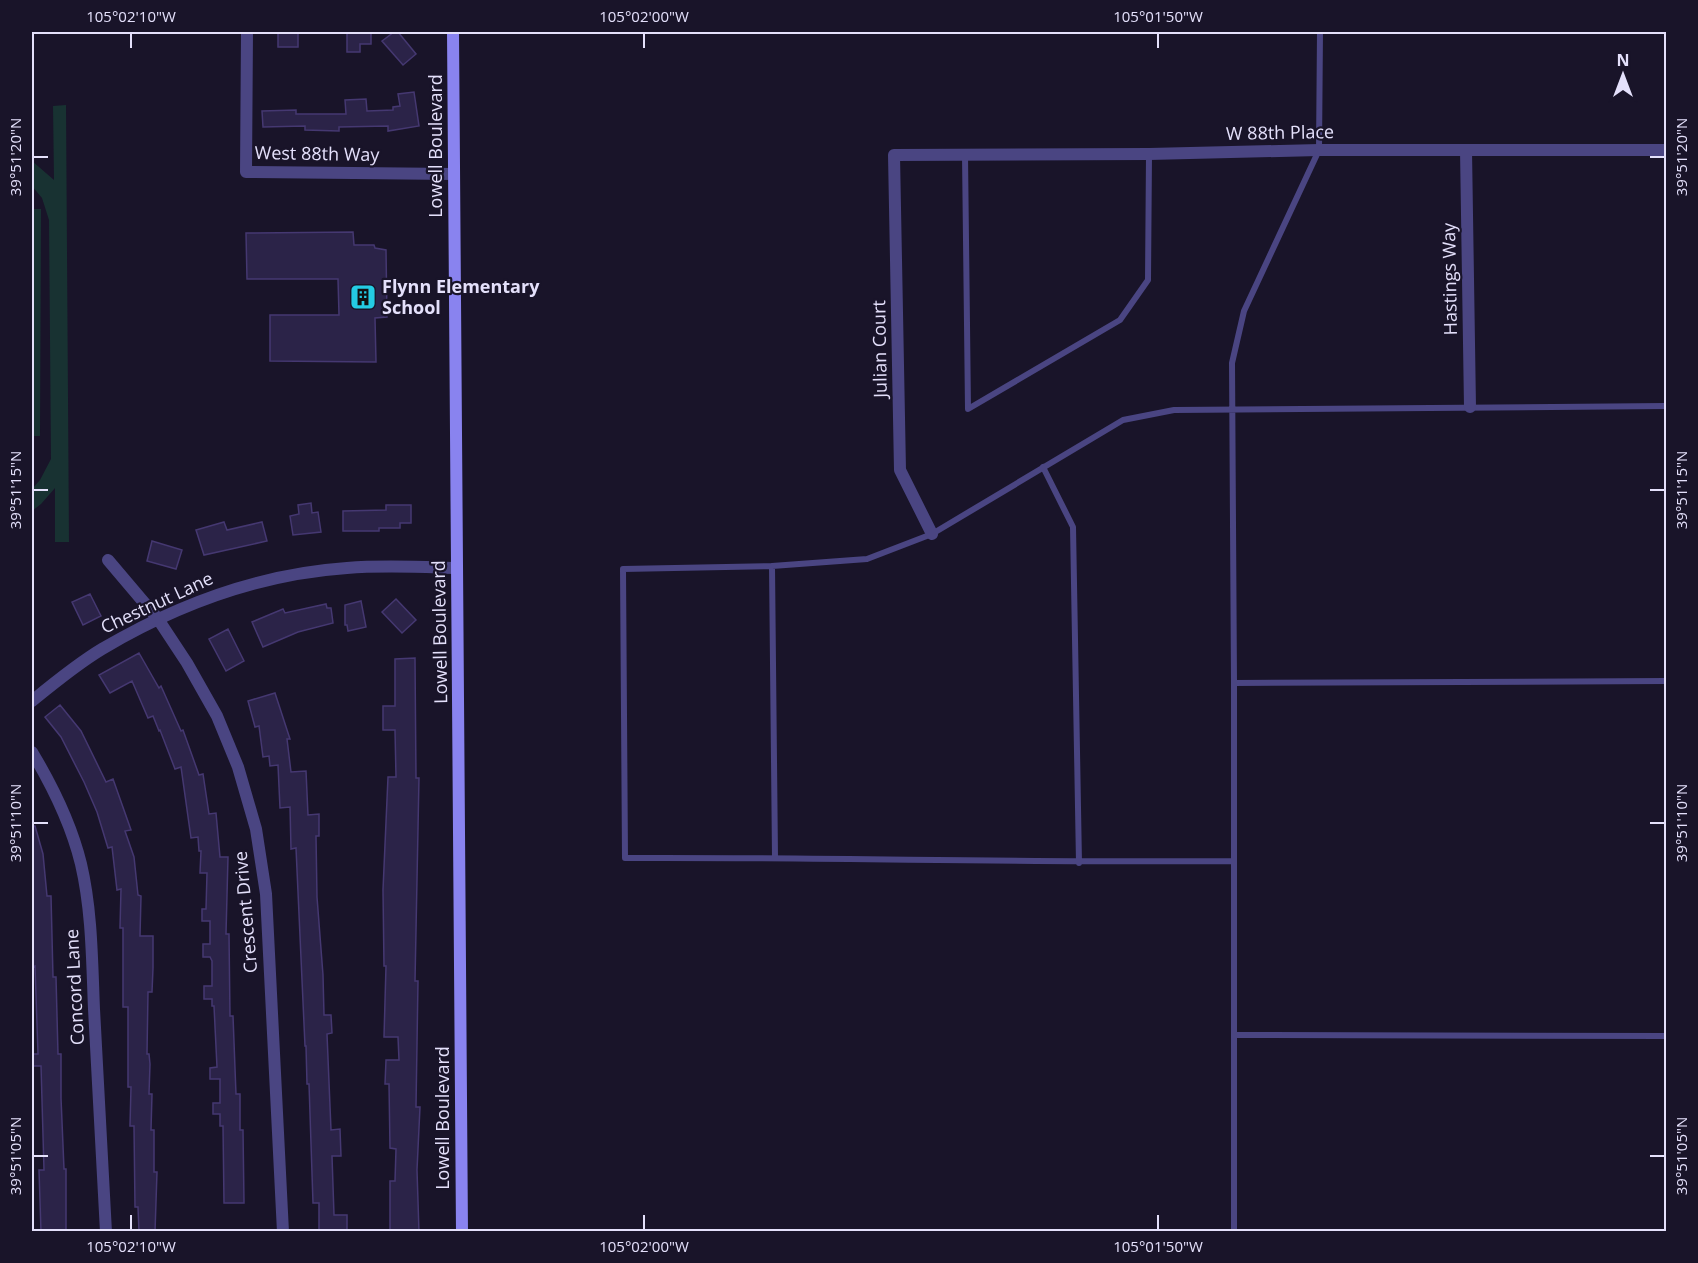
<svg xmlns="http://www.w3.org/2000/svg" width="1698" height="1263" viewBox="0 0 1698 1263" font-family="'Open Sans',sans-serif">
	<rect width="100%" height="100%" fill="#191429"/>
	<path fill="#183232" d="M66 105 69 542H55V488L41 504 32 511V489L40 480 51 459 49 220 42 198 32 186V161L54 180 53 106Z
		M32 209H41L40 436H32Z"/>
	<path fill="#2b2348" stroke="#453871" stroke-width="1.5" d="M278 32H298V47H278Z
		M347 32H371V44H360V52H347Z
		M394 32H398L416 54 403 65 382 41Z
		M414 92 419 126 388 131V126L339 127V131L305 130V126L263 127 262 111 296 110V114H346L345 100 366 99 367 111 393 110V107L400 106 398 94Z
		M353 232 354 245H374L375 248 386 250 387 317 375 318 376 362 270 361V315H339L338 279H247L246 233Z
		M311 503 312 513 318 512 321 532 293 535 290 516 299 514 298 505Z
		M386 505H411V523H400V528H379V531H343V511L386 510Z
		M224 522 227 530 262 522 267 541 204 555 196 530Z
		M152 541 182 550 176 569 147 561Z
		M90 594 101 616 83 625 72 602Z
		M396 599 416 620 402 633 382 612Z
		M361 601 366 627 348 631 347 625H345V605Z
		M326 604 327 608H331L333 623 298 632 263 647 252 622 283 609 285 613Z
		M228 629 244 661 226 671 209 639Z
		M139 653 159 688 161 686 181 731 183 730 199 775 203 774 209 814 216 813 220 857H228L226 934H229L230 1016H233L236 1094H240V1130H243L244 1203H224L223 1126H220V1114H213V1103H220V1079H210V1068L217 1067 214 1006H212V999H204V986H212V961L210 957H203V944H210V921H202V909H206L207 873H200L201 851H199L198 837 191 838 181 767 175 769 160 730 159 731 153 716 148 718 132 681 110 693 99 675Z
		M415 658 416 778H419L415 981H418L416 1107H420L417 1170 419 1232H390V1181H395L396 1149 390 1148 389 1084H385L386 1060H399L398 1037H384L386 966H384L383 890 388 777H396L395 730H383V706H395V659Z
		M275 693 290 739H287L291 772 306 771 308 815 319 814V836H316L317 897 323 975 324 1015H331L332 1033 327 1034 331 1130 340 1129 341 1156H332L334 1215H347V1232H319V1203H313L309 1084H307L306 1046H305L296 848 291 849 290 807 280 808 278 765 270 766 269 756 263 757 259 726 255 727 248 701Z
		M60 705 81 731 106 782 113 779 131 830 125 831 134 857 138 895 141 896 140 936H153V968L152 992H148L147 1054H149L150 1064 149 1094H152L151 1130H154V1172H157L155 1232H139L138 1207H135L134 1126H130L131 1087H128V1007H123V928H120L121 889 117 890 112 847 108 848 97 812 84 782 61 737 45 717Z
		M32 826H35L43 854 47 896H51L53 977H56L58 1054H61V1098L64 1169H66V1232H41L39 1170H44L41 1066H32V1054H38L35 966 33 967 32 955Z"/>
	<g fill="none" stroke-linecap="round" stroke-linejoin="round">
		<path stroke="#4a4582" stroke-width="6" d="M965 155 968 409 1120 320 1148 280 1149 155
			M1043 467 1073 527 1079 863
			M772 566 867 559 932 534 1123 420 1174 410 1666 406
			M1234 683 1232 363 1244 311 1319 150 1320 32
			M775 857 772 566 623 569 625 858C828 857 1030 863 1233 861
			M1234 1035 1666 1036
			M1234 1232V683L1666 681"/>
		<path stroke="#4a4582" stroke-width="12" d="M247 32 246 172 454 174
			M1466 150 1470 407
			M932 534 900 470 894 155 1149 154 1319 150H1666
			M108 560 158 619 187 663 217 716 238 767 256 829 266 894 283 1232
			M32 701C54 683 77 664 102 649 178 604 259 574 347 568 384 565 421 567 457 568
			M32 752C53 787 71 823 81 864 92 911 92 961 94 1009 98 1083 102 1157 106 1232"/>
		<path stroke="#8983ef" stroke-width="12" d="M453 32 462 1232"/>
	</g>
	<path fill="none" stroke="#e4e0fb" stroke-width="2" d="M131 33V48M644 33V48M1158 33V48M33 157H48M1650 157H1665M33 490H48M1650 490H1665M33 823H48M1650 823H1665M33 1156H48M1650 1156H1665M131 1215V1230M644 1215V1230M1158 1215V1230"/>
	<defs>
		<symbol id="building-square" viewBox="-11 -11 22 22"><rect x="-9" y="-9" width="18" height="18" rx="4" fill="#24cbe3" stroke="#191429"/><path d="M-4-6H4V6H1V3H-1V6H-4ZM-2.5-4.3h1.7v1.8h-1.7ZM.8-4.3h1.7v1.8H.8ZM-2.5-1h1.7V.8h-1.7ZM.8-1h1.7V.8H.8Z" fill="#111"/></symbol>
	</defs>
	<g fill-rule="evenodd">
		<use href="#building-square" x="348" y="282" width="30" height="30"/>
	</g>
	<g text-anchor="middle" stroke-width="4.5" stroke-linejoin="round" paint-order="stroke">
		<g font-size="18" fill="#e4e0fb" stroke="#191429">
			<text transform="translate(1280 133) rotate(-1)" y="6">W 88th Place</text>
			<text transform="translate(436 146) rotate(-90)" y="6">Lowell Boulevard</text>
			<text transform="translate(317 154) rotate(1)" y="6">West 88th Way</text>
			<text transform="translate(1450 279) rotate(-91)" y="6">Hastings Way</text>
			<text transform="translate(880 349) rotate(-91)" y="6">Julian Court</text>
			<text transform="translate(157 603) rotate(-25)" y="6">Chestnut Lane</text>
			<text transform="translate(440 632) rotate(-91)" y="6">Lowell Boulevard</text>
			<text transform="translate(246 912) rotate(-95)" y="6">Crescent Drive</text>
			<text transform="translate(75 987) rotate(-93)" y="6">Concord Lane</text>
			<text transform="translate(443 1118) rotate(-90)" y="6">Lowell Boulevard</text>
		</g>
		<g font-size="18" font-weight="bold" fill="#e4e0fb" stroke="#191429" text-anchor="start">
			<text x="382" y="293">Flynn Elementary<tspan x="382" dy="21">School</tspan></text>
		</g>
	</g>
	<rect width="1698" height="1263" fill="none" stroke="#191429" stroke-width="66"/>
	<g transform="translate(1623 75)" stroke="#191429" stroke-width="4.5" paint-order="stroke">
	<path d="M0-4.5L10 22L0 15L-10 22Z" fill="#e4e0fb"/>
	<text y="-9" font-size="16" font-weight="bold" text-anchor="middle" fill="#e4e0fb">N</text>
	</g>
	<rect x="33" y="33" width="1632" height="1197" fill="none" stroke="#e4e0fb" stroke-width="2"/>
	<g font-size="15" text-anchor="middle" fill="#e4e0fb">
		<text x="131" y="22">105°02'10"W</text>
		<text x="644" y="22">105°02'00"W</text>
		<text x="1158" y="22">105°01'50"W</text>
		<text transform="translate(16 157) rotate(-90)" y="5">39°51'20"N</text>
		<text transform="translate(1682 157) rotate(-90)" y="5">39°51'20"N</text>
		<text transform="translate(16 490) rotate(-90)" y="5">39°51'15"N</text>
		<text transform="translate(1682 490) rotate(-90)" y="5">39°51'15"N</text>
		<text transform="translate(16 823) rotate(-90)" y="5">39°51'10"N</text>
		<text transform="translate(1682 823) rotate(-90)" y="5">39°51'10"N</text>
		<text transform="translate(16 1156) rotate(-90)" y="5">39°51'05"N</text>
		<text transform="translate(1682 1156) rotate(-90)" y="5">39°51'05"N</text>
		<text x="131" y="1252">105°02'10"W</text>
		<text x="644" y="1252">105°02'00"W</text>
		<text x="1158" y="1252">105°01'50"W</text>
	</g>
</svg>
